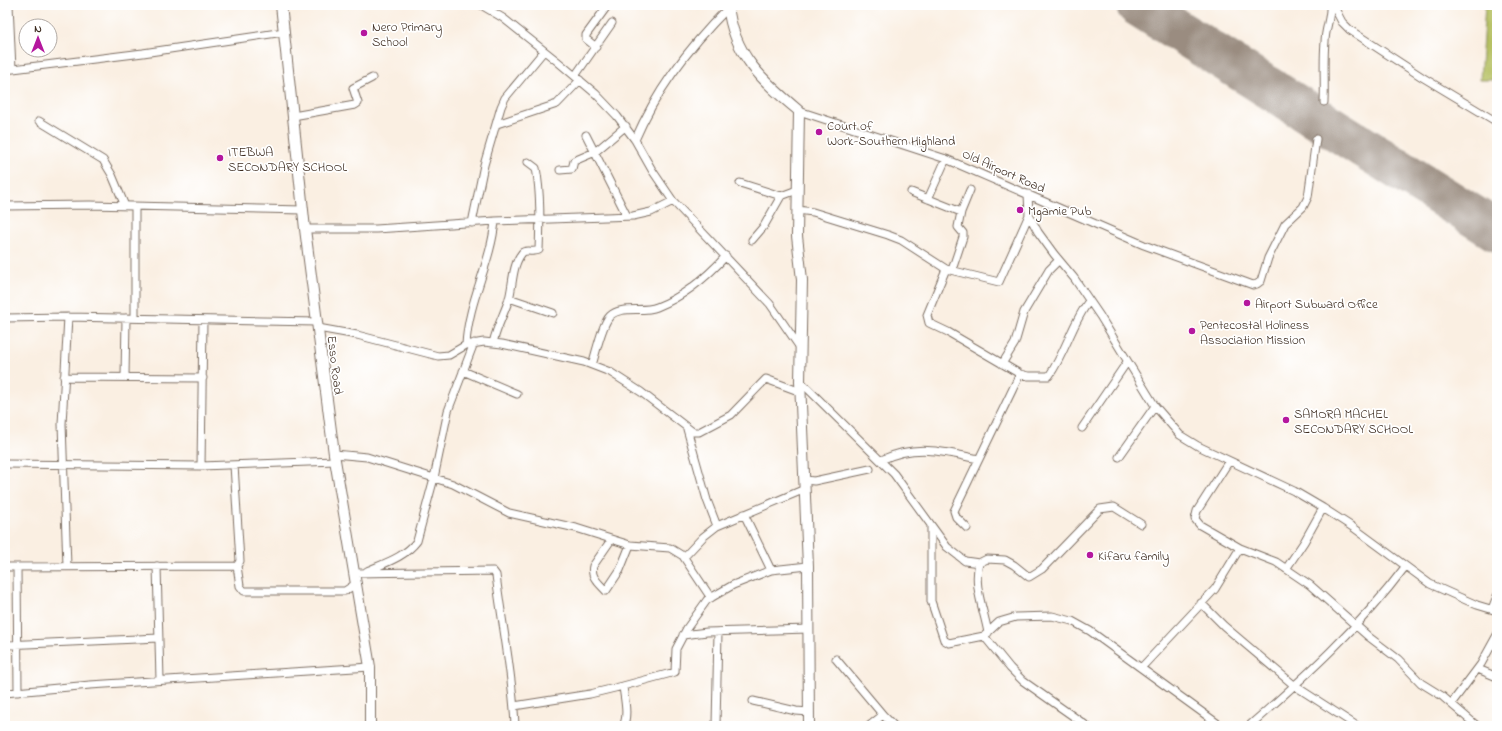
<svg xmlns="http://www.w3.org/2000/svg" width="1502" height="731" viewBox="0 0 1502 731" font-family="'Indie Flower',sans-serif">
	<rect width="100%" height="100%" fill="#fff"/>
	<filter id="ink" filterUnits="userSpaceOnUse"><feTurbulence type="fractalNoise" baseFrequency=".025" numOctaves="2"/><feDisplacementMap in="SourceGraphic" scale="8" xChannelSelector="R" yChannelSelector="G"/><feConvolveMatrix kernelMatrix="1 2 1 2 8 2 1 2 1" color-interpolation-filters="sRGB"/></filter>
	<filter id="wash" filterUnits="userSpaceOnUse"><feTurbulence type="fractalNoise" baseFrequency=".012" numOctaves="4" result="noise"/><feDisplacementMap in="SourceGraphic" scale="16" xChannelSelector="R" yChannelSelector="G"/><feGaussianBlur stdDeviation="0.9" result="paint"/><feColorMatrix in="noise" values="0 0 0 0 0 0 0 0 0 0 0 0 0 0 0 0 0 1.4 0 .05"/><feComposite in="paint" operator="in"/></filter>
	<g filter="url(#wash)">
		<rect width="100%" height="100%" fill="#faefe2"/>
		<path fill="#b5c062" stroke="#787540" d="M1485 5H1497V80H1480Z"/>
		<g fill="none" stroke-linecap="round" stroke-linejoin="round">
			<path stroke="#9a8c80" stroke-width="42" d="M1137 5 1497 231"/>
		</g>
	</g>
	<g filter="url(#ink)">
		<g fill="none" stroke-linecap="round" stroke-linejoin="round">
			<defs>
				<path id="street" d="M9 5 12 69
					M481 5 503 18 557 61 596 94 617 116 635 140 652 170 673 201 770 304 801 349
					M1333 5 1342 22 1350 30 1422 77 1497 122
					M596 47 586 39V35L608 5
					M5 70 143 53 284 32
					M575 76 612 23
					M1324 102C1325 82 1323 62 1325 42 1325 29 1331 18 1330 5
					M799 111 946 159 1144 245 1253 285 1257 284 1261 281 1268 258 1285 224 1303 207 1308 197 1316 139
					M293 116 355 105 358 103 353 88 372 78
					M39 121 103 160 112 175 125 206
					M497 124 557 104 580 80
					M586 135 627 216
					M635 140C656 91 691 45 728 8
					M560 170 572 169 574 161 595 152 626 126
					M740 183 781 196 797 190
					M911 192 961 212
					M1028 194 1029 215 1038 232 1054 254 1074 278 1100 316 1155 406 1180 435 1198 446 1294 491 1323 508 1354 528 1430 584 1477 605 1497 611
					M928 199 946 159
					M5 206 90 205 303 210
					M797 210 813 212 888 235 901 240 946 269 927 315 929 323 948 332 1020 374 1028 376H1049C1066 352 1072 323 1089 301
					M472 223 484 165 501 107 505 98 544 51
					M305 229H376L495 221 633 216 651 212 673 201
					M752 240 764 226 781 196
					M946 269 999 282 1029 215
					M952 270 963 237V233L958 227 961 212 970 190
					M509 298 553 313
					M5 318 68 317 317 322
					M135 318V207
					M318 328 357 335 438 356 449 355 466 345 484 342 502 344 584 362 610 372 641 392 693 432H699L731 415 766 379 801 392
					M493 343C497 326 504 314 509 299 513 285 512 265 522 253 525 249 534 253 539 250 540 223 541 194 536 168L528 162
					M466 345C468 301 491 264 495 221
					M1002 364 1015 343 1024 312 1049 270 1059 260
					M592 365C596 353 602 324 610 316 621 305 643 313 657 307 685 296 706 278 726 256
					M463 371 517 394
					M64 377 203 378
					M125 377 126 318
					M800 381 894 474 931 525V601L944 640 949 643 984 636 999 622 1016 617 1052 616 1072 621 1090 631 1221 726
					M1082 428 1127 362
					M687 429 707 500 717 526
					M334 454 367 457 453 484 509 513 576 528 630 545 670 548 683 556 687 554 703 537 717 526 805 489
					M1119 457 1155 406
					M881 460C918 443 942 452 979 459
					M1229 461 1197 511 1195 519 1200 525 1240 548 1276 562 1310 585 1369 637 1398 659 1421 683 1442 696 1477 726
					M5 464 201 466 335 461
					M201 466 203 320
					M805 480 814 481 870 469
					M744 514 771 570
					M931 525 947 547 965 561 979 563 987 559 1005 560 1014 565 1029 577 1042 569 1100 509 1114 507 1141 524
					M967 528 956 517 954 511 1020 374
					M611 540 593 566C590 577 599 583 606 591L620 570 630 545
					M683 556 711 598
					M979 563C973 586 984 610 988 633
					M67 566 62 424 68 317
					M157 566 160 680
					M237 566 240 586 244 591H345L357 583
					M5 567 237 566 240 561 234 465
					M17 567 18 692
					M1286 569 1304 542 1323 508
					M367 571C385 563 405 557 417 541L434 478 448 411 474 343
					M355 573 493 571 496 575C502 625 513 675 515 726
					M1201 603 1224 626 1295 686 1357 726
					M1492 609 1497 596
					M683 635 707 632 809 629
					M984 636 1010 668 1023 681 1087 726
					M5 645 159 638
					M836 659 883 715
					M1141 668 1215 589 1240 548
					M1478 669 1497 677
					M5 693 90 685 370 667
					M753 701 796 711 809 712
					M1451 704 1481 664 1497 635
					M514 706 590 694 623 686
					M716 725 718 632
					M623 726C629 715 624 698 623 686L675 672 676 649 687 628 707 600 733 585 771 570 808 566
					M869 726 883 715 894 726
					M1249 726C1305 677 1360 627 1405 567"/>
				<path id="secondary" d="M281 5 305 229 334 454 370 667V726
					M728 5C733 55 763 81 799 111L797 236 802 280 800 381 808 566 809 726"/>
			</defs>
			<use href="#street" stroke="#7e6f63" stroke-width="9"/>
			<use href="#secondary" stroke="#7e6f63" stroke-width="12"/>
			<use href="#street" stroke="#fff" stroke-width="7"/>
			<use href="#secondary" stroke="#fff" stroke-width="10"/>
		</g>
	</g>
	<g fill="#b5179e" stroke="#fff" stroke-width="1.5">
		<circle cx="364" cy="33" r="4"/>
		<circle cx="819" cy="132" r="4"/>
		<circle cx="220" cy="158" r="4"/>
		<circle cx="1020" cy="210" r="4"/>
		<circle cx="1247" cy="303" r="4"/>
		<circle cx="1192" cy="331" r="4"/>
		<circle cx="1286" cy="420" r="4"/>
		<circle cx="1090" cy="555" r="4"/>
	</g>
	<g text-anchor="middle" stroke-width="3.5" stroke-linejoin="round" paint-order="stroke">
		<g font-size="13" fill="#3b2a1e" stroke="#fff" text-anchor="start">
			<text x="372" y="31">Nero Primary<tspan x="372" dy="15">School</tspan></text>
			<text x="827" y="130">Court of<tspan x="827" dy="15">Work-Southern Highland</tspan></text>
			<text x="228" y="156">ITEBWA<tspan x="228" dy="15">SECONDARY SCHOOL</tspan></text>
			<text x="1028" y="215">Mgamie Pub</text>
			<text x="1255" y="308">Airport Subward Office</text>
			<text x="1200" y="329">Pentecostal Holiness<tspan x="1200" dy="15">Association Mission</tspan></text>
			<text x="1294" y="418">SAMORA MACHEL<tspan x="1294" dy="15">SECONDARY SCHOOL</tspan></text>
			<text x="1098" y="560">Kifaru family</text>
		</g>
		<g font-size="13" fill="#3b2a1e" stroke="#fff">
			<text transform="translate(1004 170) rotate(24)" y="5">Old Airport Road</text>
			<text transform="translate(336 365) rotate(83)" y="5">Esso Road</text>
		</g>
	</g>
	<rect width="1502" height="731" fill="none" stroke="#fff" stroke-width="20"/>
	<g transform="translate(38 38)"><circle r="19" fill="#ffffff" stroke="#b1aaa5"/>
	<path d="M0-3L7 15L0 10L-7 15Z" fill="#b5179e"/>
	<text y="-6" font-size="11" font-weight="bold" text-anchor="middle" fill="#3b2a1e">N</text>
	</g>
</svg>
